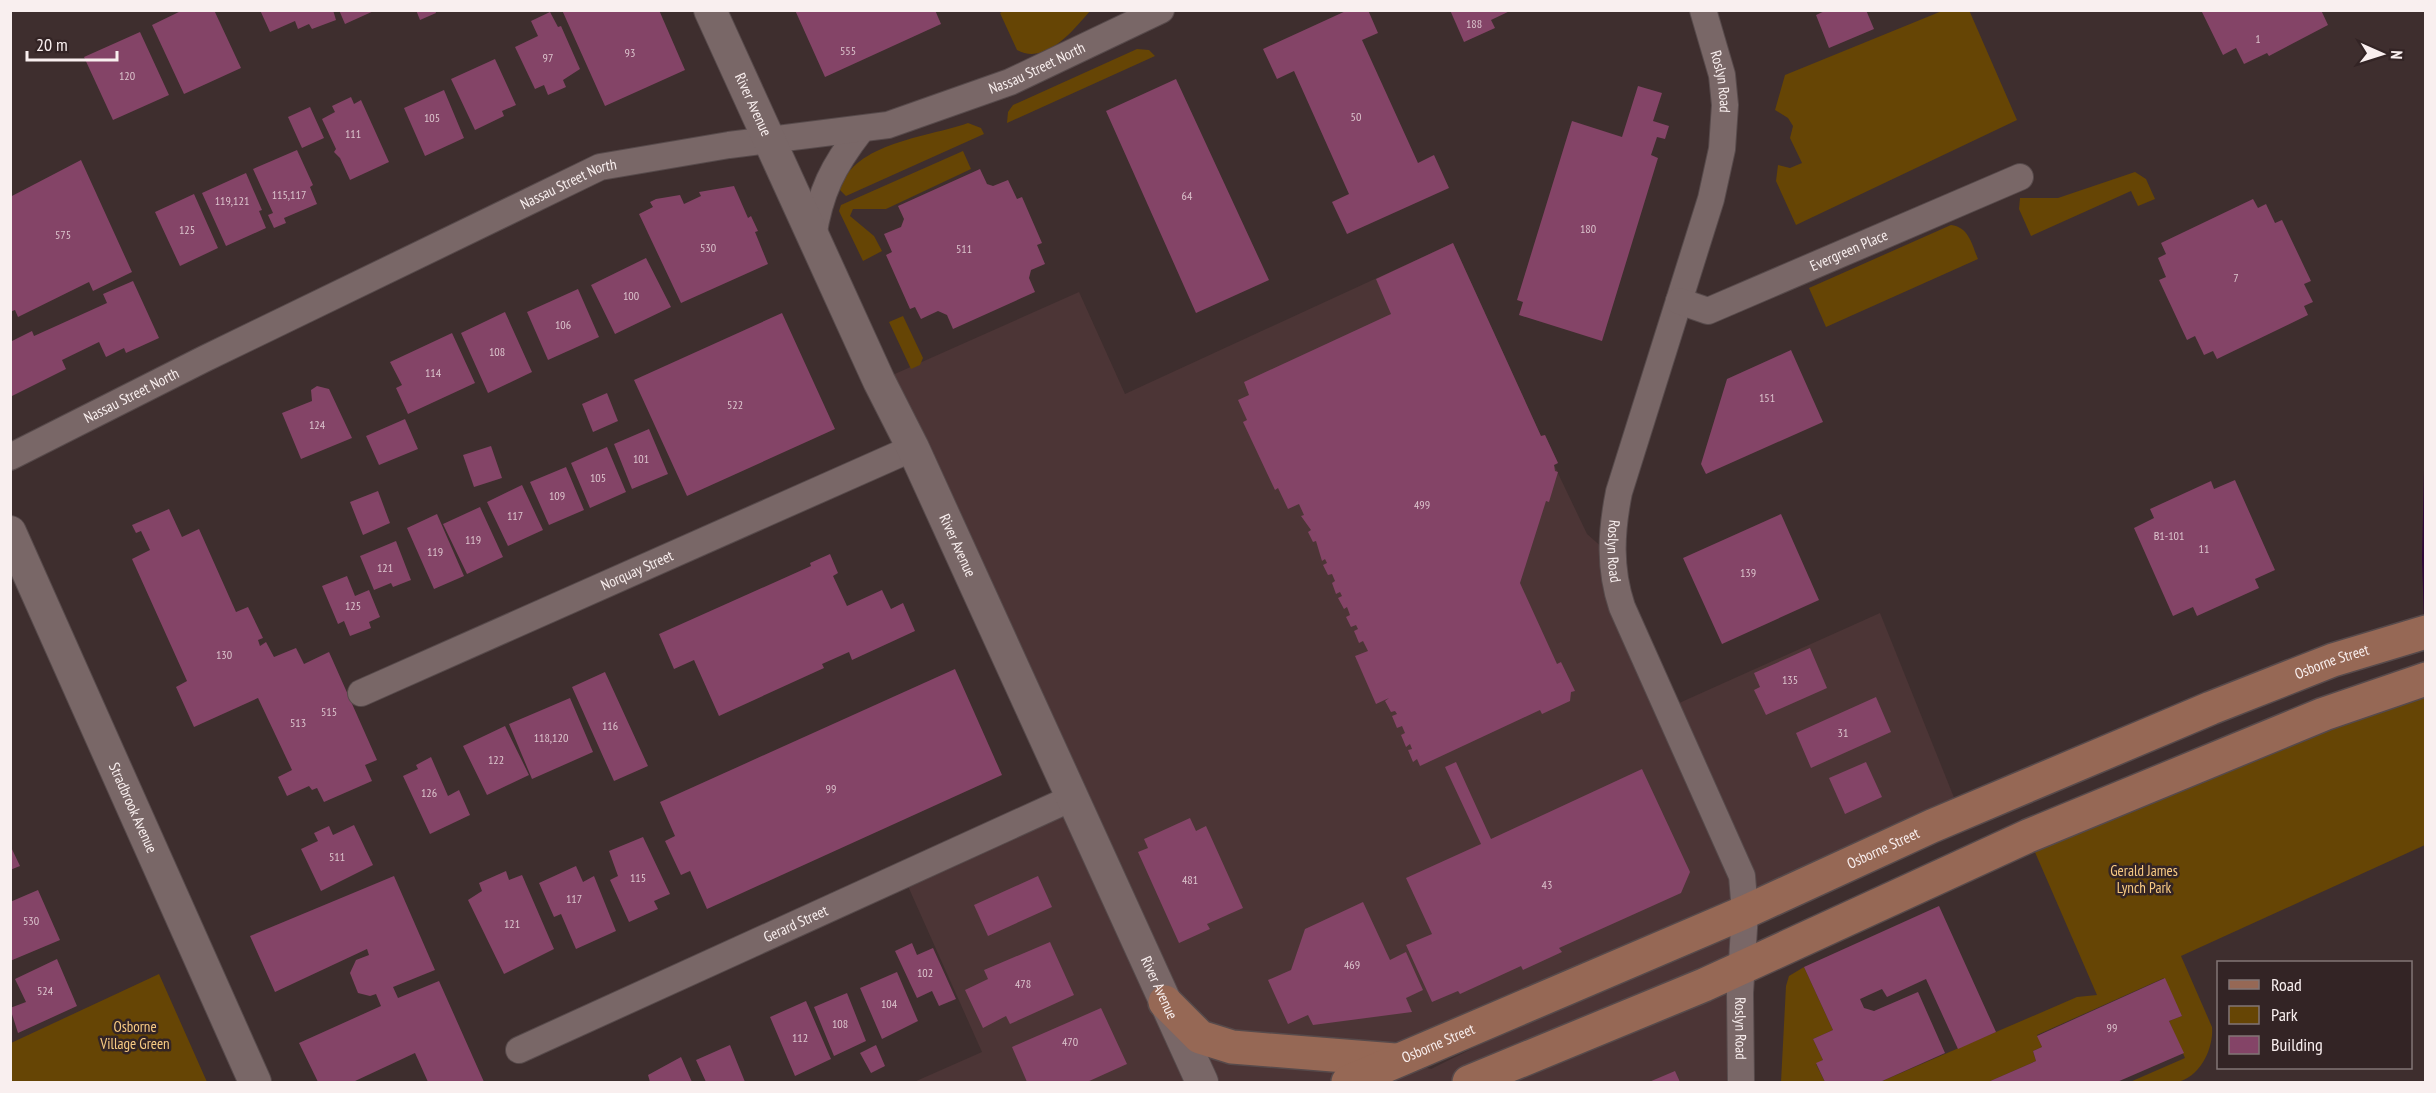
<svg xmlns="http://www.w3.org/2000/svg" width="2436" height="1093" viewBox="0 0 2436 1093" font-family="'PT Sans Narrow',sans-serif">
	<rect width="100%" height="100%" fill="#3e2e2e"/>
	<path fill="#4c3536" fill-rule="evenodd" d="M1453 243 1541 436 1545 435 1558 463 1554 465 1587 534 1612 556 1668 708 1880 613 1961 815 1745 913 1741 1082H914L982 1052 903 875 1072 797 879 381 1079 292 1125 394ZM1732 919 1431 1069 1401 1060Z"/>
	<path fill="#664505" d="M1005 10H1090V11C1074 29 1046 66 1017 50L1000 13Z
		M1969 10 2017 120 1796 225 1776 181 1778 165 1790 168 1802 163 1790 138 1793 126 1788 118 1775 110 1785 75 1942 11Z
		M1137 49 1149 50 1155 56 1007 123 1008 112 1013 105Z
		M968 123 981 128 984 134 846 196 839 189C856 142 925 138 968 123Z
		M963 151 971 169 886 209H853L850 216 874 236 882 251 863 261 839 211 841 205Z
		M2135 172 2146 179 2155 199 2138 206 2131 191 2031 236 2019 209 2020 198H2058Z
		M1951 225C1969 227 1972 245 1978 259L1826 327 1809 288Z
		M903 316 923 358 920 365 911 369 889 322Z
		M2426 690 2425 845 2181 956 2212 1027C2214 1048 2200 1078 2177 1082 2163 1086 2145 1082 2130 1082L2185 1058 2169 1021 2182 1016 2164 978 2037 1035 2042 1047 2033 1051 2036 1061 1988 1082H1880L2077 997 2097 995 2028 836Z
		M1804 967 1833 1030 1813 1039 1823 1060 1816 1064 1825 1082H1781L1786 986 1789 976Z
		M159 974 207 1082H11V1043Z"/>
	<path fill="#2f063a" d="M2425 426V651L2422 559Z"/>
	<path fill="#844467" d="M183 10H214L241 68 184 94 152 25Z
		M260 10H333L336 20 312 29 309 24 298 29 295 21 270 32Z
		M339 10H376L345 24Z
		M416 10H435L436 13 420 20Z
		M562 10H659L685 70 605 106Z
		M795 10H935L941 24 825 77Z
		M1348 10H1368L1378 33 1362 40 1418 163 1434 155 1449 188 1347 234 1332 202 1349 194 1294 71 1277 79 1263 49Z
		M1450 10H1512L1491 20 1495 28 1464 42Z
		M1827 10H1866L1874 29 1829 48 1816 15Z
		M2201 10H2321L2328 25 2269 56 2267 53 2244 64 2236 48 2223 55Z
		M550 12 558 27 561 26 580 69 563 80 566 87 548 95 544 85 535 89 515 47 538 36 531 21Z
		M140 32 169 95 113 120 84 57Z
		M495 59 516 105 502 111 504 116 475 130 451 79Z
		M1176 79 1269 280 1196 313 1106 111Z
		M1638 86 1662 93 1653 121 1669 126 1665 139 1657 137 1651 155 1658 158 1602 341 1519 315 1523 302 1517 300 1572 121 1622 137Z
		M444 90 464 138 425 156 404 108Z
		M351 97 354 104 361 100 389 162 350 180 340 158 334 152 336 149 322 119 335 112 332 106Z
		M310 107 324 138 302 148 288 117Z
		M297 150 313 185 310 187 317 204 284 218 286 223 274 228 268 215 273 213 253 169Z
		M81 160 132 272 93 291 89 282 18 317 15 310 10 312V197Z
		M980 169 987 184 993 186 1008 180 1017 199 1022 197 1042 243 1037 245 1045 264 1031 270 1029 278 1035 292 953 329 947 315 938 311 921 319 915 307 910 309 886 255 892 252 884 234 901 227 904 219 898 206Z
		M246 173 262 210 259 211 266 228 226 246 202 193Z
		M734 186 748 218 751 216 758 231 755 232 768 264 681 303 639 214 653 207 650 202 656 199 680 195 684 204 701 196 699 192Z
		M194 194 218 248 180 266 155 212Z
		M2253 199 2258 208 2266 204 2275 223 2282 220 2311 281 2304 284 2313 302 2304 306 2308 315 2217 359 2213 351 2204 355 2195 336 2187 340 2159 280 2166 277 2158 258 2166 254 2161 243Z
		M1453 243 1541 436 1545 435 1558 463 1554 465 1555 471 1558 472 1549 502 1546 501 1520 583 1557 664 1561 662 1575 691 1571 692 1570 701 1542 714 1540 710 1420 766 1417 759 1413 762 1408 750 1412 749 1410 744 1406 747 1401 735 1405 733 1402 726 1397 728 1392 716 1397 714 1395 711 1391 712 1385 701 1389 698 1376 704 1355 656 1368 651 1363 641 1359 643 1354 631 1358 629 1356 625 1351 627 1346 617 1350 615 1347 607 1344 609 1338 598 1342 596 1340 592 1336 594 1332 583 1335 581 1332 574 1328 575 1323 565 1327 563 1325 559 1322 561 1316 541 1313 542 1308 532 1311 530 1301 516 1304 515 1299 504 1288 509 1278 488 1275 490 1243 422 1247 420 1238 400 1249 395 1244 382 1391 314 1376 279Z
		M646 258 671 307 615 334 591 285Z
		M133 281 159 338 126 353 124 348 106 357 99 342 62 360 66 369 10 397V342L32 331 34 336 107 303 103 294Z
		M578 289 599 337 548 360 527 312Z
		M505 312 532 372 488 393 461 333Z
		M782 313 835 429 687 496 634 380Z
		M452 333 475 383 408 414 396 388 402 385 390 362Z
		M1791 350 1823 422 1706 474 1701 464 1727 379Z
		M317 386 329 389 352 438 301 459 282 413 312 401 311 390Z
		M607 393 618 421 593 432 582 404Z
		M405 419 418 449 379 465 366 436Z
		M649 429 668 474 632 489 614 444Z
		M491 446 502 478 474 487 463 455Z
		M607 447 626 492 590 508 571 463Z
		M566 467 584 510 549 525 530 482Z
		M2235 480 2275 570 2255 579 2259 588 2197 616 2193 607 2173 616 2134 528 2154 518 2150 509 2211 481 2214 489Z
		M522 485 543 530 508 546 487 502Z
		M378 491 390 523 363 535 350 502Z
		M480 507 503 557 467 574 443 524Z
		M169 509 182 537 199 529 236 612 248 607 263 638 258 640 260 646 266 642 274 657 296 648 304 664 329 652 377 760 365 765 372 781 324 802 317 788 312 790 309 786 287 796 278 777 292 770 258 698 194 727 176 687 187 681 132 559 150 550 141 531 136 533 132 525Z
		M437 514 464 576 434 589 407 528Z
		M1781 514 1819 600 1722 644 1683 558Z
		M396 541 411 580 393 587 391 583 374 590 360 556Z
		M830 554 838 573 833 576 847 606 882 590 891 609 903 603 915 631 852 660 849 652 822 664 824 668 719 716 694 660 674 669 659 634 811 566 810 563Z
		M347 576 355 596 369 590 380 617 369 622 371 628 350 636 344 621 338 624 322 586Z
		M1810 648 1827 688 1766 715 1754 690 1760 687 1754 673Z
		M955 669 1002 775 707 909 690 871 681 875 665 841 675 836 660 802Z
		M605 672 648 766 614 781 572 687Z
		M1876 697 1891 732 1811 768 1796 733Z
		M570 698 593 752 532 779 509 724Z
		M505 726 529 775 487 795 463 746Z
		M431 757 448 796 459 790 470 815 430 834 403 776 418 769 416 765Z
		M1456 762 1491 839 1642 769 1690 872 1681 893 1559 948 1562 952 1523 970 1521 966 1460 994 1458 991 1432 1002 1406 945 1432 934 1406 878 1481 844 1445 767Z
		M1866 762 1882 797 1845 814 1829 778Z
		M1190 818 1196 831 1206 826 1243 908 1207 924 1210 929 1179 943 1138 852 1148 848 1144 839Z
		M354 825 373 865 321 891 301 849 318 841 314 833 329 826 333 835Z
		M643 837 670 894 654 901 658 909 629 922 610 880 618 876 609 851Z
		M10 845 20 866 10 870Z
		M576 866 583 882 594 876 616 931 576 949 561 914 554 917 539 883Z
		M506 871 509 880 522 875 554 949 504 974 468 900 482 891 479 883Z
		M394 876 435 970 393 987 398 998 439 981 484 1082H428L415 1053 353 1082H318L299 1043 381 1006 376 994 370 996 358 993 350 973 356 960 369 955 367 949 275 992 250 936Z
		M1038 876 1052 907 988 936 974 905Z
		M38 890 60 940 10 961V902Z
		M1363 902 1390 960 1406 952 1423 990 1406 998 1412 1012 1313 1025 1308 1015 1288 1024 1268 980 1291 970 1305 929Z
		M1939 906 1996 1032 1958 1049 1926 979 1887 997 1882 989 1860 999 1864 1008 1874 1011 1918 992 1945 1053 1880 1082H1825L1816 1063 1823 1060 1813 1039 1833 1030 1804 967Z
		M1050 942 1074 995 1010 1024 1006 1016 983 1028 965 990 988 979 984 970Z
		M912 943 917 955 933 948 956 999 939 1006 932 991 917 998 895 951Z
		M57 959 77 1006 18 1033 10 1008 26 1002 15 979Z
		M897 972 918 1021 882 1039 860 988Z
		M2165 978 2182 1016 2169 1021 2184 1053 2117 1082H1988L2036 1061 2033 1051 2042 1047 2037 1036Z
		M847 993 866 1041 834 1056 814 1007Z
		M806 1001 831 1059 795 1076 770 1017Z
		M1101 1008 1127 1064 1087 1082H1027L1012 1047Z
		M730 1045 745 1082H706L696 1060Z
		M876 1045 885 1066 871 1073 860 1053Z
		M681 1057 692 1082H650L648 1075Z
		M1675 1071 1680 1082H1649Z"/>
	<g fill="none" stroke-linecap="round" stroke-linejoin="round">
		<defs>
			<g id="minor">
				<path id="s1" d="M1703 10 1722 75 1725 105 1722 149 1711 199 1619 492C1611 532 1609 568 1622 607L1742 876 1745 912 1740 993 1741 1082"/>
				<path d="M813 237C820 192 833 166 861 130"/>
				<path id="s2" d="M1679 301 1708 311 2020 177"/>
				<path id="s3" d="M10 457 204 359 600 167 729 145 888 125 1010 82 1161 10"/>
				<path id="s4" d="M361 693 913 448"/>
				<path id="s5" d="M519 1050 1072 798"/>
			</g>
			<g id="tertiary">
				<path id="s6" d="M710 10 879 381 913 448 1202 1082"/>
				<path id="s7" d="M10 532 255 1082"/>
			</g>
			<g id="secondary">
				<path d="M1165 1002 1200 1037 1232 1047 1395 1060"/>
				<path id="s8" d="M1348 1082 1745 912 1932 826 2211 708 2333 660 2426 632"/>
				<path d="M1469 1082 1704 985 2028 836 2324 714 2426 679"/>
			</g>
		</defs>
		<use href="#minor" stroke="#574a4b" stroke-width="28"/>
		<use href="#tertiary" stroke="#574a4b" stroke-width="34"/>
		<use href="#secondary" stroke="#574a4b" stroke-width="36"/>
		<use href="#minor" stroke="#796767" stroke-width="26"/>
		<use href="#tertiary" stroke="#796767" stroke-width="32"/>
		<use href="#secondary" stroke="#966855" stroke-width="33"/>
	</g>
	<g text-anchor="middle" stroke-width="5" stroke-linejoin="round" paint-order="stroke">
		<g font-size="12" fill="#dcc4cd">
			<text x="1474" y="28">188</text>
			<text x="2258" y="43">1</text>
			<text x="848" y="55">555</text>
			<text x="630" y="57">93</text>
			<text x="548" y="62">97</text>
			<text x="127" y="80">120</text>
			<text x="1356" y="121">50</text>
			<text x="432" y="122">105</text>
			<text x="353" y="138">111</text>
			<text x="289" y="199">115,117</text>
			<text x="1187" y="200">64</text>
			<text x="232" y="205">119,121</text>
			<text x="1588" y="233">180</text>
			<text x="187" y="234">125</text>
			<text x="63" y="239">575</text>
			<text x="708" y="252">530</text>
			<text x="964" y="253">511</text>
			<text x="2236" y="282">7</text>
			<text x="631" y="300">100</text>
			<text x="563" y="329">106</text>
			<text x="497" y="356">108</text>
			<text x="433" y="377">114</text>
			<text x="1767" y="402">151</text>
			<text x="735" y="409">522</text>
			<text x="317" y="429">124</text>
			<text x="641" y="463">101</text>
			<text x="598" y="482">105</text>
			<text x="557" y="500">109</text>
			<text x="1422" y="509">499</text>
			<text x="515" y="520">117</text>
			<text x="2169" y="540">B1-101</text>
			<text x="473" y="544">119</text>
			<text x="2204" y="553">11</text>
			<text x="435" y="556">119</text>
			<text x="385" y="572">121</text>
			<text x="1748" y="577">139</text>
			<text x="353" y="610">125</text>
			<text x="224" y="659">130</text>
			<text x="1790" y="684">135</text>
			<text x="329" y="716">515</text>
			<text x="298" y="727">513</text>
			<text x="610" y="730">116</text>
			<text x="1843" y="737">31</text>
			<text x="551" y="742">118,120</text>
			<text x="496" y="764">122</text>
			<text x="831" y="793">99</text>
			<text x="429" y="797">126</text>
			<text x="337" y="861">511</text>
			<text x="638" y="882">115</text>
			<text x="1190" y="884">481</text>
			<text x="1547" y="889">43</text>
			<text x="574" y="903">117</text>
			<text x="31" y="925">530</text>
			<text x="512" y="928">121</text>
			<text x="1352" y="969">469</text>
			<text x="925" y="977">102</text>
			<text x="1023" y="988">478</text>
			<text x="45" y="995">524</text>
			<text x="889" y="1008">104</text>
			<text x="840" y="1028">108</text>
			<text x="2112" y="1032">99</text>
			<text x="800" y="1042">112</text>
			<text x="1070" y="1046">470</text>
		</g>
		<g font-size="15" fill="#f9efef" stroke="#332425">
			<text dy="5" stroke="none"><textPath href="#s3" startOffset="1108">Nassau Street North</textPath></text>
			<text dy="5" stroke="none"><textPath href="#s1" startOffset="74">Roslyn Road</textPath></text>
			<text dy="5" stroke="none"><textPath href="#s6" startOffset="104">River Avenue</textPath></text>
			<text dy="5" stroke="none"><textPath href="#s3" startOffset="622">Nassau Street North</textPath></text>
			<text dy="5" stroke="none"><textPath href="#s2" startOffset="184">Evergreen Place</textPath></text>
			<text dy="5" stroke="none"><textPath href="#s3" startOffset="136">Nassau Street North</textPath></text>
			<text dy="5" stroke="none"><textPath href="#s6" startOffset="590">River Avenue</textPath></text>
			<text dy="5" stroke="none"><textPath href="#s1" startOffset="560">Roslyn Road</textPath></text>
			<text dy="5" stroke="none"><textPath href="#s4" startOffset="302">Norquay Street</textPath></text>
			<text dy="5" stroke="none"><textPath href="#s8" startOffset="1070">Osborne Street</textPath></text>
			<text dy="5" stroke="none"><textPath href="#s7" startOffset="302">Stradbrook Avenue</textPath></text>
			<text dy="5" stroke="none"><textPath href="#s8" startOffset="584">Osborne Street</textPath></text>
			<text dy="5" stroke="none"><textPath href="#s5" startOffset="304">Gerard Street</textPath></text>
			<text dy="5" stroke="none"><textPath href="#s6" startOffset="1076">River Avenue</textPath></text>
			<text dy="5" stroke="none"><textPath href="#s1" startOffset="1064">Roslyn Road</textPath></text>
			<text dy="5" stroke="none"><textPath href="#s8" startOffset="98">Osborne Street</textPath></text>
		</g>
		<g font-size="15" fill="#f8ca83" stroke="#332425">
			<text x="2144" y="876">Gerald James<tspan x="2144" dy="17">Lynch Park</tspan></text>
			<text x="135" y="1032">Osborne<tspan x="135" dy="17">Village Green</tspan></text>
		</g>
	</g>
	<rect width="2436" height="1093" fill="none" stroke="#f9efef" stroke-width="24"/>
	<rect x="2217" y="961" width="195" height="108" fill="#332425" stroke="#827576" stroke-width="1.5"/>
	<rect x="2229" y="980" width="30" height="9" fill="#966855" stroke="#827576" stroke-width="1.5"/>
	<text x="2271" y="991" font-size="18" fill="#f9efef">Road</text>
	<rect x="2229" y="1006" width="30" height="18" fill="#664505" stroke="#827576" stroke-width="1.5"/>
	<text x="2271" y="1021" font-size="18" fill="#f9efef">Park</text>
	<rect x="2229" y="1036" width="30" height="18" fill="#844467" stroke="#827576" stroke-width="1.5"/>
	<text x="2271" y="1051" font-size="18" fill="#f9efef">Building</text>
	<g transform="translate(2382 54) rotate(93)" stroke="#332425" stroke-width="4.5" paint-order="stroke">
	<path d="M0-4.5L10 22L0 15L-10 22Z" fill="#f9efef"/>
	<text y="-9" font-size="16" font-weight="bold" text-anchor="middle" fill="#f9efef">N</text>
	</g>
	<path d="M27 51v9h90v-9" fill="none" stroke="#f9efef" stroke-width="3"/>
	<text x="36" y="51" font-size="18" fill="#f9efef" stroke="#332425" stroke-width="4.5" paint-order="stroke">20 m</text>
</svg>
